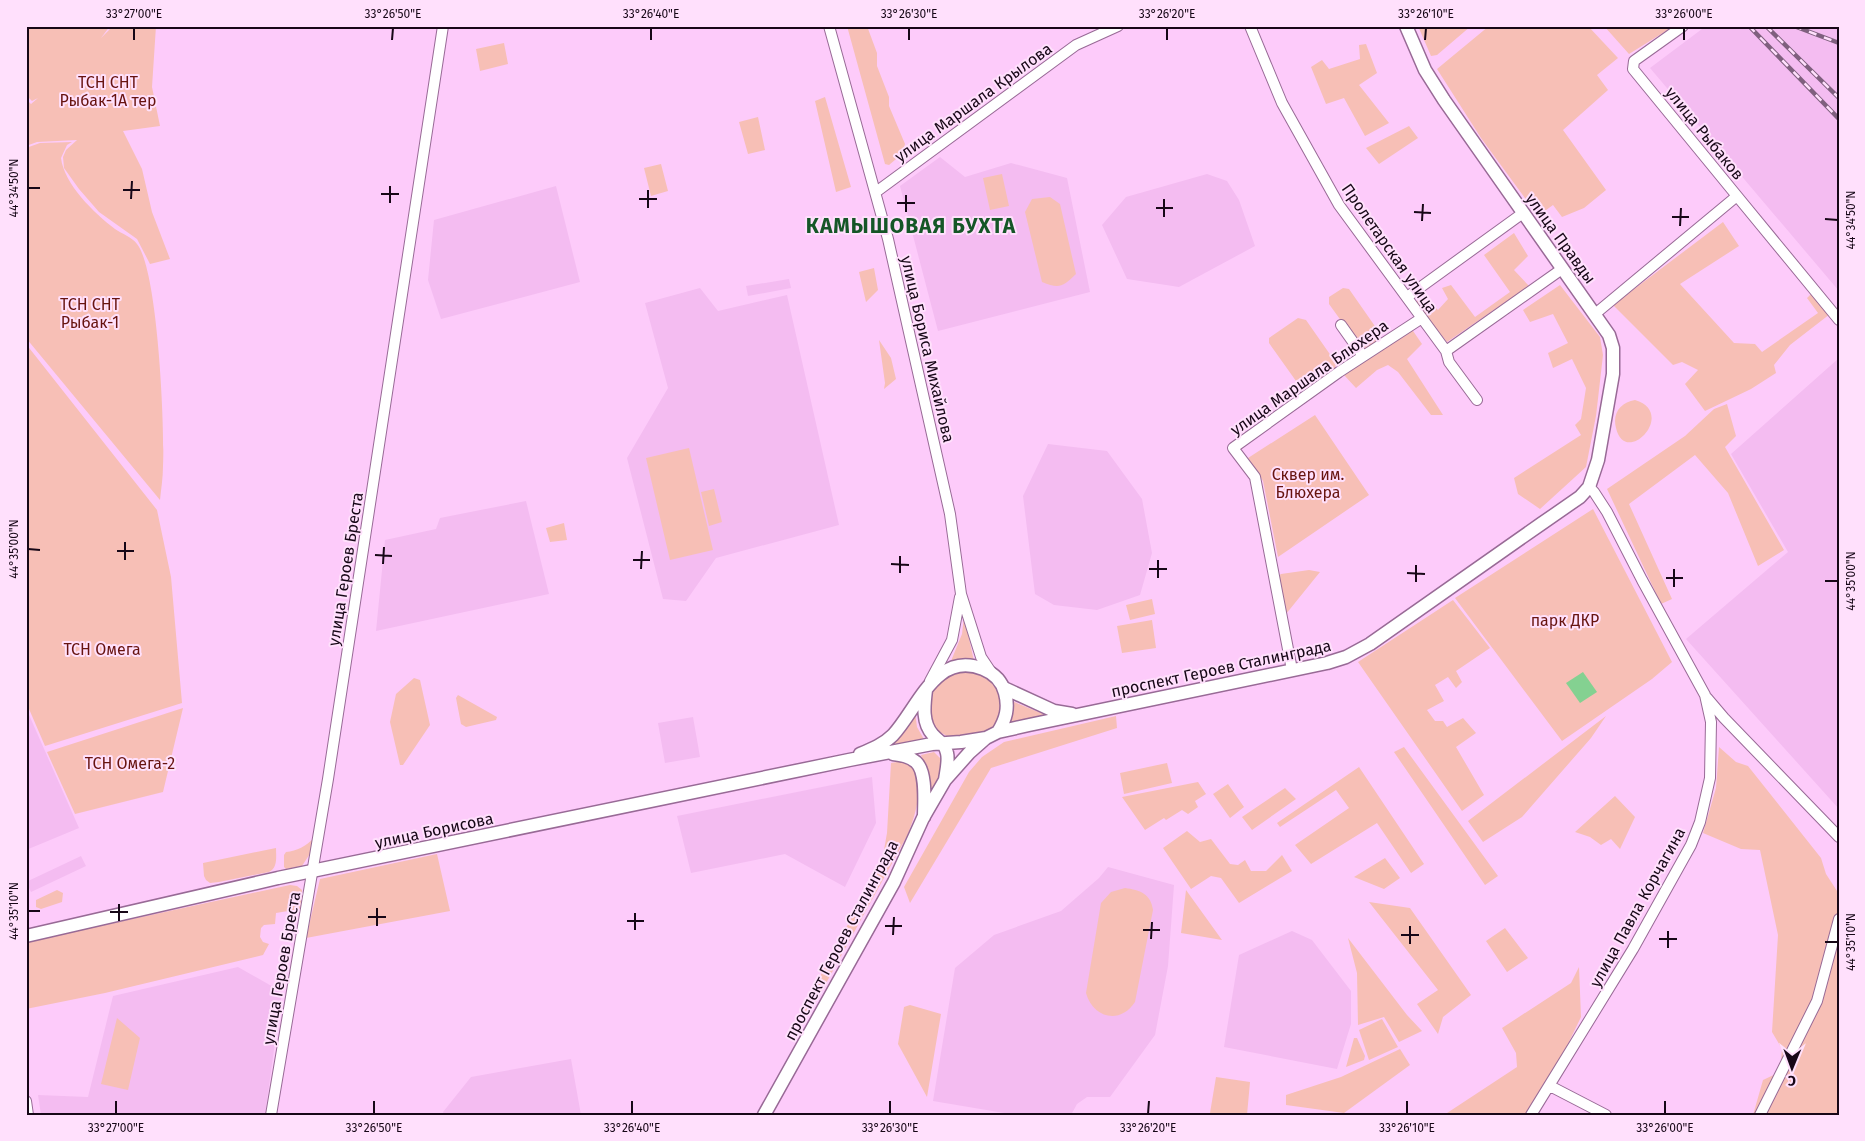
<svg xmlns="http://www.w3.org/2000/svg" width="1865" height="1141" viewBox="0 0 1865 1141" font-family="'Fira Sans',sans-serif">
	<rect width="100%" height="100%" fill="#fdcbfa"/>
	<path fill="#f4bcf1" d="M1706 26H1839V291L1650 68Z
		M940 157 965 177 1011 163 1067 178 1090 292 938 331 900 186Z
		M1207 174 1227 181 1239 200 1255 246 1179 287 1127 279 1102 225 1126 197Z
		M556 186 580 282 441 319 428 280 434 220Z
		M789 279 791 288 748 296 746 286Z
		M700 288 718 311 787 295 839 525 716 558 686 601 663 599 627 458 668 388 645 303Z
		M1839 358V809L1686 639 1788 552 1731 454Z
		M1048 444 1107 451 1142 499 1152 553 1140 595 1097 610 1054 605 1035 594 1023 496Z
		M526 501 549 594 376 631 385 540 436 529 440 518Z
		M26 708 79 828 26 850Z
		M693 717 700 757 665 763 658 723Z
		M872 777 876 823 845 887 785 854 691 873 677 816Z
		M81 856 86 866 31 892 26 882Z
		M1108 867 1174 885 1168 966 1155 1035 1110 1097H1087L1077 1104 1071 1115H1016L933 1101 955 968 994 935 1061 911 1099 878Z
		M1292 931 1312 940 1351 991V1024L1337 1069 1224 1047 1239 955Z
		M238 967 282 992 265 1115H41L38 1095 88 1097 113 996Z
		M571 1059 581 1115H444L443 1112 471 1077Z"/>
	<path fill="#f7bfb6" d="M26 26H110L101 38 113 26H156L152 87 160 126 123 131 142 169 152 212 170 259 150 264 137 239 99 212 79 189 64 168 63 157 66 150 77 140 37 142 26 146V99L31 104 38 98 32 101 26 95Z
		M847 26H867L877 53V66L889 97V106L905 144 902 154 889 165 885 164Z
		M1418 26H1471L1437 55 1431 56Z
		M1489 26H1588L1618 58 1597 75 1608 90 1563 130 1606 190 1584 208 1562 217 1553 205 1538 216 1481 138 1437 69Z
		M1604 26H1674L1629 54Z
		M504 43 508 64 480 71 476 49Z
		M1366 44 1377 73 1359 85 1389 123 1365 136 1344 98 1326 104 1311 67 1322 60 1329 69 1360 59 1359 45Z
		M825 97 851 187 836 192 815 101Z
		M758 117 765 150 748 154 739 122Z
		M1409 126 1418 138 1379 164 1366 148Z
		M72 142 67 145 61 158C64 184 94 213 115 229 122 234 132 237 137 244 158 270 165 428 163 466 163 478 161 489 160 500L26 338V148L40 143Z
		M661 164 668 191 651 196 644 168Z
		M1002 174 1009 206 990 210 983 178Z
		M1050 197 1060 204 1076 274C1063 287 1059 289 1042 282L1025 212 1032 199Z
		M1723 222 1739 246 1680 284 1734 343 1755 344 1762 352 1818 313 1807 298 1813 292 1830 314 1790 345 1774 365 1776 373 1751 389 1705 411 1685 384 1698 370 1682 362 1673 365 1613 305Z
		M1514 233 1528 256 1514 270 1529 286 1447 342 1415 302 1425 296 1438 310 1448 299 1442 288 1451 285 1475 317 1510 292 1484 255Z
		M874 268 878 290 866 302 859 272Z
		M1560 285 1600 337 1603 355 1596 416 1586 467 1540 509 1518 494 1514 478 1581 435 1575 425 1581 419 1586 388 1572 359 1553 368 1548 353 1568 343 1553 314 1530 322 1523 310Z
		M1343 288 1349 289 1379 332 1377 343 1367 349 1360 347 1329 304V297Z
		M1298 318 1306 320 1336 363 1335 370 1308 390 1301 388 1269 343V338Z
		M1411 328 1422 344 1407 359 1443 415H1431L1398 372 1388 365 1377 370 1356 388 1344 375Z
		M879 340 891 358 896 379 884 389 885 383Z
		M26 344 157 510 171 577 182 703 45 746 26 702Z
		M1635 400C1678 413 1625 468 1616 428 1612 413 1621 402 1635 400Z
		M1727 404 1736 436 1725 447 1784 550 1758 566 1728 493 1695 455 1629 504 1672 599 1661 604 1607 489 1685 436 1714 409Z
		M1315 415 1369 495 1278 557 1263 481 1248 458Z
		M689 448 713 550 670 560 646 458Z
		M714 489 722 522 709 526 701 492Z
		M1593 509 1672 662 1652 679 1562 741 1455 598Z
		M564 523 567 540 550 542 546 528Z
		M1309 570 1320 572 1286 614H1284L1276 578 1281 574Z
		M1152 599 1155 614 1130 620 1126 605Z
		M1453 600 1490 648 1456 671 1462 682 1456 688 1448 677 1435 685 1444 701 1427 710 1435 721H1443L1447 727 1463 718 1476 733 1456 747 1484 795 1462 811 1358 662Z
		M964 616 974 661 963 659 951 661 962 634Z
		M1152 620 1156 648 1122 653 1117 626Z
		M958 671C983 670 1007 687 999 714 997 721 994 727 990 732L952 739 933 728 929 719 931 693 947 676Z
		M414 678 420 680 430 725 403 765H400L390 722 396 694Z
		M458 695 497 717 496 720 466 727 461 724 456 698Z
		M1012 701 1048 716 1010 723 1013 712Z
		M183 708 163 792 75 814 47 752Z
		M915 712 917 727 925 741 891 748Z
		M1116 716 1117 728 991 768 910 903 904 887 969 772 982 757 1004 742Z
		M1606 716 1591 738 1522 817 1483 842 1468 821Z
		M1404 747 1498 876 1485 885 1394 752Z
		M1719 747 1736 762 1748 766 1821 858 1826 874 1839 894V1115H1753L1763 1080 1780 1072 1782 1049 1772 1032 1778 935 1760 850 1741 849 1703 833 1716 788Z
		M934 752 942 760 940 777 930 799 929 778 921 755Z
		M903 761C906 763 911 765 913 768 926 783 914 820 907 836L808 1016 797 1019 882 861 887 833 891 763Z
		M1167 763 1172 783 1124 794 1120 773Z
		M1359 767 1424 864 1411 873 1377 823 1311 864 1295 845 1349 808 1336 790 1280 827 1277 823Z
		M1198 782 1206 794 1195 801 1198 807 1188 814 1182 810 1166 820 1164 818 1145 830 1122 797Z
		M1228 784 1244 807 1230 818 1213 794Z
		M1285 788 1296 799 1252 830 1242 817Z
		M1615 796 1635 817 1620 849 1611 839 1601 845 1590 837 1575 832Z
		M1187 831 1200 842 1211 839 1230 864 1238 865 1245 860 1251 871H1266L1282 855 1292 871 1239 903 1221 878 1211 876 1191 889 1163 848Z
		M314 838 313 849 302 866 286 869 284 867V855L286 852C297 851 306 846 314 838Z
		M276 848C276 856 278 868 269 872L219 882 210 883 206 880 204 876 203 863Z
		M437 854 450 911 306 938 320 879Z
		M1385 858 1400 878 1384 889 1354 877Z
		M290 885 297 886 302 890V897L300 909 276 913 275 924 264 925 261 928 260 937 263 942 269 944 263 955 105 993 26 1009V942Z
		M1125 888C1140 890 1151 894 1153 910L1135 1002C1120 1025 1093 1018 1086 993L1101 903 1111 892Z
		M57 890 63 893 62 902 41 909 36 907V900Z
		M1186 890 1222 940 1181 933Z
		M1369 902 1410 908 1471 995 1443 1017 1438 1034 1417 1004 1438 990Z
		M1505 928 1528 958 1507 972 1486 941Z
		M1348 938 1407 1015 1422 1031 1399 1042 1384 1017 1358 1025 1357 973Z
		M1579 967 1581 1017 1551 1079 1527 1115H1444L1517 1067 1516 1053 1502 1028 1571 983Z
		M910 1005 941 1014 927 1097 898 1044 904 1007Z
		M117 1018 140 1038 128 1090 101 1084Z
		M1382 1019 1398 1047 1369 1060 1359 1030Z
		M1354 1038H1357L1365 1056 1364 1060 1346 1067Z
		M1400 1049 1410 1065 1344 1113 1286 1105V1095L1341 1077Z
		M1216 1077 1250 1082 1247 1115 1210 1113Z"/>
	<path fill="#84d191" d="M1583 672 1597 692 1580 703 1566 683Z"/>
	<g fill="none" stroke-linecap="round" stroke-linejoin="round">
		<defs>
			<path id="minor" d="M829 26 888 239 950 514 961 594 981 657 991 672
				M1250 26 1282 103 1339 205 1446 351 1449 362 1477 400
				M876 192 1076 45 1118 26
				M1737 196 1839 320
				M1407 297 1523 213
				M1595 314 1737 196 1633 69 1634 61 1683 26
				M1341 325 1363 356
				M1446 351 1562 269
				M1292 670 1255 477 1233 448 1339 372 1422 318
				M930 681 952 640 960 597
				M1707 698 1724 718 1839 837
				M1550 1086 1606 1115
				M26 1101 28 1115
				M271 1115 328 779 443 26
				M1531 1115 1633 949 1691 845 1700 822 1710 778 1711 722 1705 695 1642 580 1607 512 1594 492 1589 487
				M1760 1115 1817 1001 1839 919"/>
			<path id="major" d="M1004 688 1054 711 1072 714
				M926 690C924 706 922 723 933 735 939 742 945 743 947 753 949 761 946 772 945 780
				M860 754C872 749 884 744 893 735 918 708 936 650 983 669 993 673 1002 681 1005 693 1009 708 1006 719 998 732
				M893 754C901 755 909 756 916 762 927 772 924 803 924 817
				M26 936 278 878 849 760 932 744 961 742 986 738
				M764 1115 894 882 923 818 945 780 969 753 986 738 998 732 1029 725 1327 663 1346 657 1370 644 1541 524 1580 497 1589 487 1598 460 1613 374V348L1609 335 1444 100 1425 70 1406 26"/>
		</defs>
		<use href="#minor" stroke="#986a96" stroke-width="12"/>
		<use href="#major" stroke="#986a96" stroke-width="15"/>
		<use href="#minor" stroke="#fff" stroke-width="10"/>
		<use href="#major" stroke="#fff" stroke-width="12"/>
		<defs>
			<path id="rail" d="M1749 26 1839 119
				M1766 26 1839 98
				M1794 26 1839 43"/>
		</defs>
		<use href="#rail" stroke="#7f607e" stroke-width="4.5"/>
		<use href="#rail" stroke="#ffe0fc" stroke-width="2.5" stroke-dasharray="8" stroke-linecap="butt"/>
	</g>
	<path fill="none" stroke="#170717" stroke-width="2" d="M134 40V28M392 40 393 28M651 40V28M909 40V28M1167 40V28M1425 40 1426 28M1684 40V28M28 188H40M123 190H140M381 194H399M131 199 132 181M639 199H657M390 203V186M897 203H915M648 208V190M1156 208H1173M906 212V195M1414 212 1431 213M1164 217V199M1672 217H1689M1825 219 1838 220M1422 221 1423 204M1680 226 1681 208M28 549 40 550M117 551H134M375 555 392 556M125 560V542M633 560H650M383 564 384 547M891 564 909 565M641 569 642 551M1149 569H1167M900 573V556M1407 573 1425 574M1158 578V560M1666 578H1683M1825 581H1838M1416 582V565M1674 587V569M28 911H40M110 912H128M368 917H386M119 921V904M627 921H644M377 926V908M885 926H902M635 930V913M1143 930H1160M893 935 894 917M1401 935H1419M1151 939 1152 922M1659 939H1677M1825 942H1838M1410 944V926M1668 948V931M116 1114V1101M374 1114V1101M632 1114V1101M890 1114V1101M1148 1114 1149 1101M1407 1114V1101M1665 1114V1101"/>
	<g text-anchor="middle" stroke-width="4" stroke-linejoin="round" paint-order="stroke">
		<g font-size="16" fill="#67130f" stroke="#ffe0fc">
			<text x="108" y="88">ТСН СНТ<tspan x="108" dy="18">Рыбак-1А тер</tspan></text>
			<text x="90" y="310">ТСН СНТ<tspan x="90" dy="18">Рыбак-1</tspan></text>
			<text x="1308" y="480">Сквер им.<tspan x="1308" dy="18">Блюхера</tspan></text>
			<text x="1565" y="626">парк ДКР</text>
			<text x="102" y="655">ТСН Омега</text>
			<text x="130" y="769">ТСН Омега-2</text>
		</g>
		<g font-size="16" fill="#170717" stroke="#ffe0fc">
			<text transform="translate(973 102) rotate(-36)" y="6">улица Маршала Крылова</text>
			<text transform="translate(1705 133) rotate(51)" y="6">улица Рыбаков</text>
			<text transform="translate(1561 238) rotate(54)" y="6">улица Правды</text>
			<text transform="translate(1390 248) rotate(55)" y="6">Пролетарская улица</text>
			<text transform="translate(928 349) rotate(77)" y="6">улица Бориса Михайлова</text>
			<text transform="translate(1309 377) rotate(-35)" y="6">улица Маршала Блюхера</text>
			<text transform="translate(345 569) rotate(-81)" y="6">улица Героев Бреста</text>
			<text transform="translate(1221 668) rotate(-12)" y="6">проспект Героев Сталинграда</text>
			<text transform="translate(434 830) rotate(-12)" y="6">улица Борисова</text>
			<text transform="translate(1637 907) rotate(-61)" y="6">улица Павла Корчагина</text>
			<text transform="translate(841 940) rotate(-62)" y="6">проспект Героев Сталинграда</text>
			<text transform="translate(281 968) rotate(-80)" y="6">улица Героев Бреста</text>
		</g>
		<g font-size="21" font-weight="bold" letter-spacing="1" fill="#155627" stroke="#ffe0fc">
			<text x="911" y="233">КАМЫШОВАЯ БУХТА</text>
		</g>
	</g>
	<rect width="1865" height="1141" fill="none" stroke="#ffe0fc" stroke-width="55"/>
	<g transform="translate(1792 1068) rotate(181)" stroke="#ffe0fc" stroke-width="4" paint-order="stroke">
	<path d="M0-4L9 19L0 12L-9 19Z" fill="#170717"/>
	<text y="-8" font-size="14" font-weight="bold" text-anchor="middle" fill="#170717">С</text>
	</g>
	<rect x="28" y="28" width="1810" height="1086" fill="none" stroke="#170717" stroke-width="2"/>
	<g font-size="12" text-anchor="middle" fill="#170717">
		<text x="134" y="18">33°27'00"E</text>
		<text x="393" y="18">33°26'50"E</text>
		<text x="651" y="18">33°26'40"E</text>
		<text x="909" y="18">33°26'30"E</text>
		<text x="1167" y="18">33°26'20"E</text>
		<text x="1426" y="18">33°26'10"E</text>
		<text x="1684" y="18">33°26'00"E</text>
		<text transform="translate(14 188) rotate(-90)" y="4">44°34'50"N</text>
		<text transform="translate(1851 220) rotate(-90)" y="4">44°34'50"N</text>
		<text transform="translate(14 549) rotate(-90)" y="4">44°35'00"N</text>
		<text transform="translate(1851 581) rotate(-90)" y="4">44°35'00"N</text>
		<text transform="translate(14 911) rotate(-90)" y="4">44°35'10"N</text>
		<text transform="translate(1851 942) rotate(-90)" y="4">44°35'10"N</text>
		<text x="116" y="1132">33°27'00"E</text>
		<text x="374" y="1132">33°26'50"E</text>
		<text x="632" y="1132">33°26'40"E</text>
		<text x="890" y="1132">33°26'30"E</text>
		<text x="1148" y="1132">33°26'20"E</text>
		<text x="1407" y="1132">33°26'10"E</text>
		<text x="1665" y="1132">33°26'00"E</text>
	</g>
</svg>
